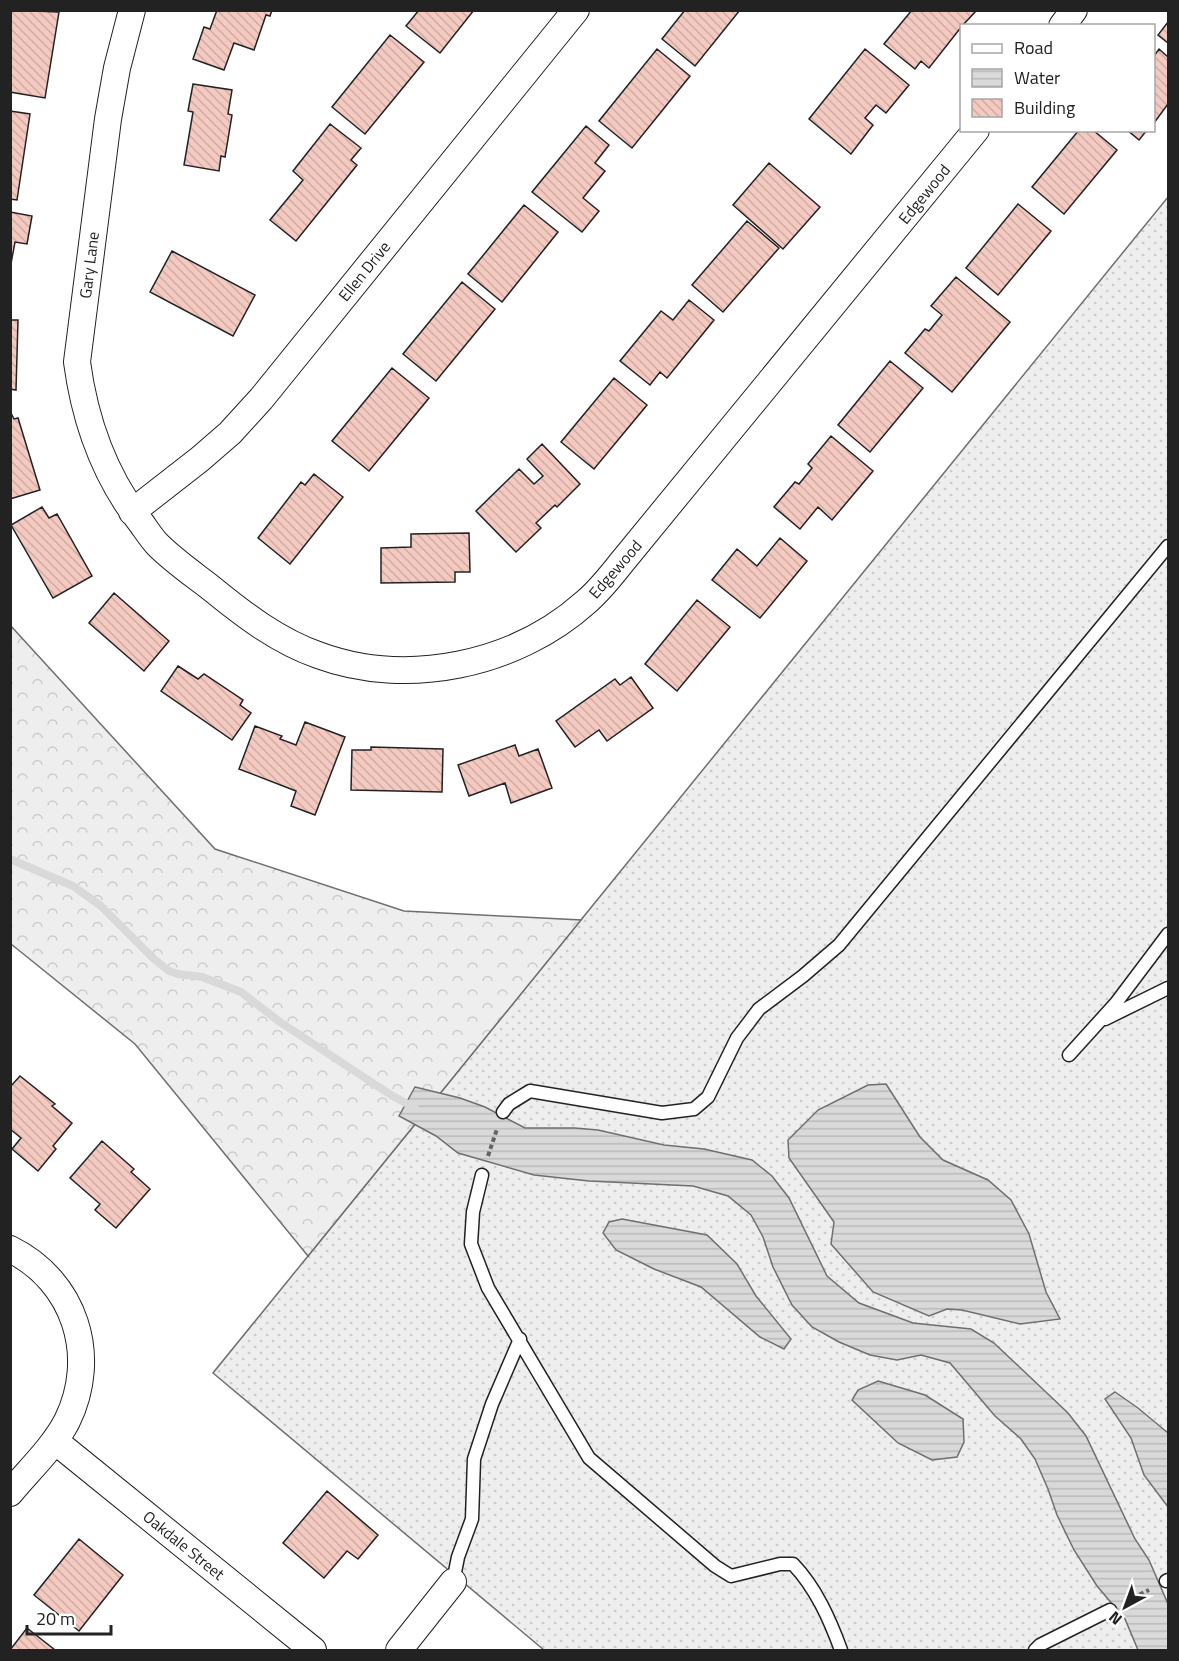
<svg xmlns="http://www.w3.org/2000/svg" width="1179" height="1661" viewBox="0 0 1179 1661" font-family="'Titillium Web',sans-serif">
	<defs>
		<pattern id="grass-dots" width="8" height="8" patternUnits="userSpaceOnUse" patternTransform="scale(1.5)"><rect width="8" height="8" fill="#eee"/><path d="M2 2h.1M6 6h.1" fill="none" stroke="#ccc" stroke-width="1.8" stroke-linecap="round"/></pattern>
		<pattern id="forest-crowns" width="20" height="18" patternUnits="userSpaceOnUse" patternTransform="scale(1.5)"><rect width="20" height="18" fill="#eee"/><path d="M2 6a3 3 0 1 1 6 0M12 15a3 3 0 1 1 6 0" fill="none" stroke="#ccc"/></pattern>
		<pattern id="water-rules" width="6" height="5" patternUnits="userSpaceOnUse" patternTransform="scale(1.5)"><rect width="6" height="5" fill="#d9d9d9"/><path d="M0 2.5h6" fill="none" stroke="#bababa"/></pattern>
		<pattern id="building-back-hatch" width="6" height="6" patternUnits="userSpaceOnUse" patternTransform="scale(1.5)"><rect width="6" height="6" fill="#f3c9c0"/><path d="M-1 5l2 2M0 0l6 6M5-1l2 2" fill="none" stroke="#d0aca5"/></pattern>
	</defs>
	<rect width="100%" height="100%" fill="#fff"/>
	<path fill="url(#grass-dots)" stroke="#6f6f6f" stroke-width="1.5" d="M1168 197V1650H544L213 1373Z"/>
	<path fill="url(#forest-crowns)" stroke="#6f6f6f" stroke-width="1.5" d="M10 625 215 849 404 911 581 920 308 1256 135 1044 11 944Z"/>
	<path fill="url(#water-rules)" stroke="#6f6f6f" stroke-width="1.5" d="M886 1084 920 1137 943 1160 988 1180 1011 1200 1029 1234 1046 1292 1060 1319 1020 1324 962 1310 947 1309 929 1316 873 1292 831 1244 834 1222 789 1158 788 1140 818 1110 868 1085Z
		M415 1087 460 1098 485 1107 525 1128H575L598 1130 664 1145 704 1149 752 1160 772 1176 789 1198 827 1276 859 1303 913 1323 971 1329 994 1343 1068 1413 1086 1436 1135 1539 1149 1560 1168 1604V1650H1138L1125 1619 1097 1586 1074 1550 1057 1515 1048 1489 1035 1459 1021 1439 995 1416 950 1363 921 1355 897 1360 870 1355 839 1342 812 1327 792 1305 773 1267 763 1237 751 1215 728 1196 693 1186 589 1181 534 1175 458 1153 436 1136 399 1116Z
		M622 1219 707 1235 737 1264 756 1296 791 1339 784 1349 760 1337 701 1287 654 1269 616 1250 603 1233 609 1222Z
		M878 1381 925 1395 963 1419 964 1442 957 1457 932 1460 898 1443 852 1400 858 1390Z
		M1115 1392 1138 1408 1168 1433V1507L1144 1475 1131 1438 1105 1399Z"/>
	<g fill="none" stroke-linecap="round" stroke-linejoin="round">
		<path stroke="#d9d9d9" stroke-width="8" d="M10 859 73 886 101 906 154 959 169 971 178 974 202 977 241 992 280 1022 391 1095 415 1108"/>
	</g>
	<path fill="url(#building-back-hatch)" stroke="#222" stroke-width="1.5" d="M10 10 59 12 45 98 10 92Z
		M217 10H272L270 16 266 15 254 50 234 43 224 70 193 59 204 27 210 29Z
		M419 10H474L440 53 406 26Z
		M685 10H740L695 66 662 39Z
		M912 10H974L975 12 962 26 929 68 921 61 915 69 884 44Z
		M1168 22V43L1158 35Z
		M390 35 424 62 365 134 332 107Z
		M657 49 690 76 632 148 599 121Z
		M865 49 909 85 886 113 876 105 865 118 873 125 851 154 809 119Z
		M1159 49 1168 57V104L1154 123V56Z
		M193 84 232 90 228 114 232 115 225 157 221 156 219 171 184 165 193 112 188 111Z
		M10 111 30 114 17 200 10 199Z
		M330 124 361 148 351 160 357 165 296 241 270 220 303 180 293 171Z
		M586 126 609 145 595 163 605 171 583 198 599 211 582 232 532 192Z
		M1079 130H1093L1117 150 1064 214 1032 187Z
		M1127 130H1147L1139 140Z
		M769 163 820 207 783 249 733 205Z
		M1018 204 1051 231 998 295 966 268Z
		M524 205 558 232 502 302 468 274Z
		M10 212 32 216 27 244 15 242 10 269Z
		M747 221 779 248 723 312 692 285Z
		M172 251 255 295 233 336 150 292Z
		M956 277 1010 322 952 392 905 353 925 329 929 331 942 315 931 306Z
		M462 282 495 309 436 381 403 354Z
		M689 300 714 320 667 378 660 372 650 385 620 361 661 311 673 320Z
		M10 320H18L16 390 10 389Z
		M890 361 923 388 870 452 838 425Z
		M392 368 429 398 369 471 332 441Z
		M614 378 647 405 594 469 561 442Z
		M10 411 14 419 18 418 40 490 10 499Z
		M831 436 873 471 832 520 818 507 800 529 774 507 795 482 799 484 812 468 808 464Z
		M542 444 580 484 557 507 555 505 536 523 541 528 516 552 476 511 519 469 534 484 543 476 527 459Z
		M314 474 343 497 290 564 258 538 301 482 305 485Z
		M42 507 49 518 57 514 92 576 53 598 11 525Z
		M469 533 470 572H455V582L381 583V548L411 547V534Z
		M780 538 807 561 760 618 712 580 737 549 757 566Z
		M114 593 169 641 144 671 89 623Z
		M697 600 730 627 677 691 645 664Z
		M178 666 198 679 204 674 243 700 240 705 251 713 232 740 161 691Z
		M631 677 653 708 607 741 599 730 575 747 556 721 615 679 620 685Z
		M305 722 345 737 315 815 291 806 296 791 239 769 255 726 282 736 280 739 296 745Z
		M515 745 519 756 538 749 552 788 511 803 505 783 469 796 458 765Z
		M371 747 443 749 442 792 351 790 352 750H371Z
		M20 1076 55 1104 52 1106 72 1123 53 1146 56 1149 38 1171 12 1149 21 1138 10 1129V1087Z
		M102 1141 134 1169 131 1172 150 1189 116 1228 95 1210 100 1204 70 1178Z
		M327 1491 378 1535 358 1559 347 1551 324 1578 283 1543Z
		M79 1539 123 1575 79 1631 34 1595Z
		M27 1628 55 1650H10Z"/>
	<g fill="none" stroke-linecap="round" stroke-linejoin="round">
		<defs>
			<path id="lane" d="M1105 1019 1168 988
				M1069 1055 1116 1003 1168 934
				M503 1112 509 1104 530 1091 662 1113 694 1109 708 1097 737 1038 759 1009 803 976 839 945 1168 546
				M482 1175 473 1212 471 1244 488 1288 589 1458 715 1566 731 1576 780 1564H793C816 1588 830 1620 841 1650
				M1166 1581 1168 1580
				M453 1582 458 1557 472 1519 474 1459 492 1404 520 1339
				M1035 1650 1040 1645 1110 1610"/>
			<path id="street" d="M132 10 117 68 108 119 77 362C85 422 104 476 142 524 147 531 152 539 158 545 174 561 193 574 211 588 244 615 278 641 318 655 407 688 516 665 586 602 599 591 611 576 622 562L976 130
				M1062 26 1074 10
				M132 512 200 459 230 433 261 399 576 10
				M10 1249C75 1281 99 1356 67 1421 53 1448 29 1470 10 1493
				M55 1441 313 1650
				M399 1650 453 1582"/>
		</defs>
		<use href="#lane" stroke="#222" stroke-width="15"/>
		<use href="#street" stroke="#222" stroke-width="28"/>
		<path stroke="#646464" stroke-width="4" stroke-dasharray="4.5 3" stroke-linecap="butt" d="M488 1156 497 1129
			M1126 1601 1149 1590"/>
		<use href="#lane" stroke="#fff" stroke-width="12"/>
		<use href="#street" stroke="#fff" stroke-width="26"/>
	</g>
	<g text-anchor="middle" stroke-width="4.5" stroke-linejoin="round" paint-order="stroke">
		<g font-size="16" fill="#222" stroke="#fff">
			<text transform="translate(924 194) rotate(-51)" y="6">Edgewood</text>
			<text transform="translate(89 265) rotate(-83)" y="6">Gary Lane</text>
			<text transform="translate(364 271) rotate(-51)" y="6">Ellen Drive</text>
			<text transform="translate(615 569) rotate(-49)" y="6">Edgewood</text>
			<text transform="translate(184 1545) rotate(39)" y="6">Oakdale Street</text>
		</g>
	</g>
	<rect width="1179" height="1661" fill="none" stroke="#222222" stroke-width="24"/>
	<rect x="960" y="24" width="195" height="108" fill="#ffffff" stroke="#a7a7a7" stroke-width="1.5"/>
	<rect x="972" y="44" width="30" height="9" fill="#ffffff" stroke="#a7a7a7" stroke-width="1.5"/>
	<text x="1014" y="54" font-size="18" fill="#222222">Road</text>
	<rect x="972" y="69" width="30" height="18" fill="url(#water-rules)" stroke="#a7a7a7" stroke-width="1.5"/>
	<text x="1014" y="84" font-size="18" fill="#222222">Water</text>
	<rect x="972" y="99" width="30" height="18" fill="url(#building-back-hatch)" stroke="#a7a7a7" stroke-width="1.5"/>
	<text x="1014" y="114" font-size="18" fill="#222222">Building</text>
	<g transform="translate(1125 1607) rotate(221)" stroke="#ffffff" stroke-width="4.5" paint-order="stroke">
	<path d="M0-4.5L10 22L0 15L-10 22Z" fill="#222222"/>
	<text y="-9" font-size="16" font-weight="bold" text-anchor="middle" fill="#222222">N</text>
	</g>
	<path d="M27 1625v9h84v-9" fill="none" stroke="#222222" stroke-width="3"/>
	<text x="36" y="1625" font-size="18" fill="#222222" stroke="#ffffff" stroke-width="4.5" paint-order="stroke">20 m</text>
</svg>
